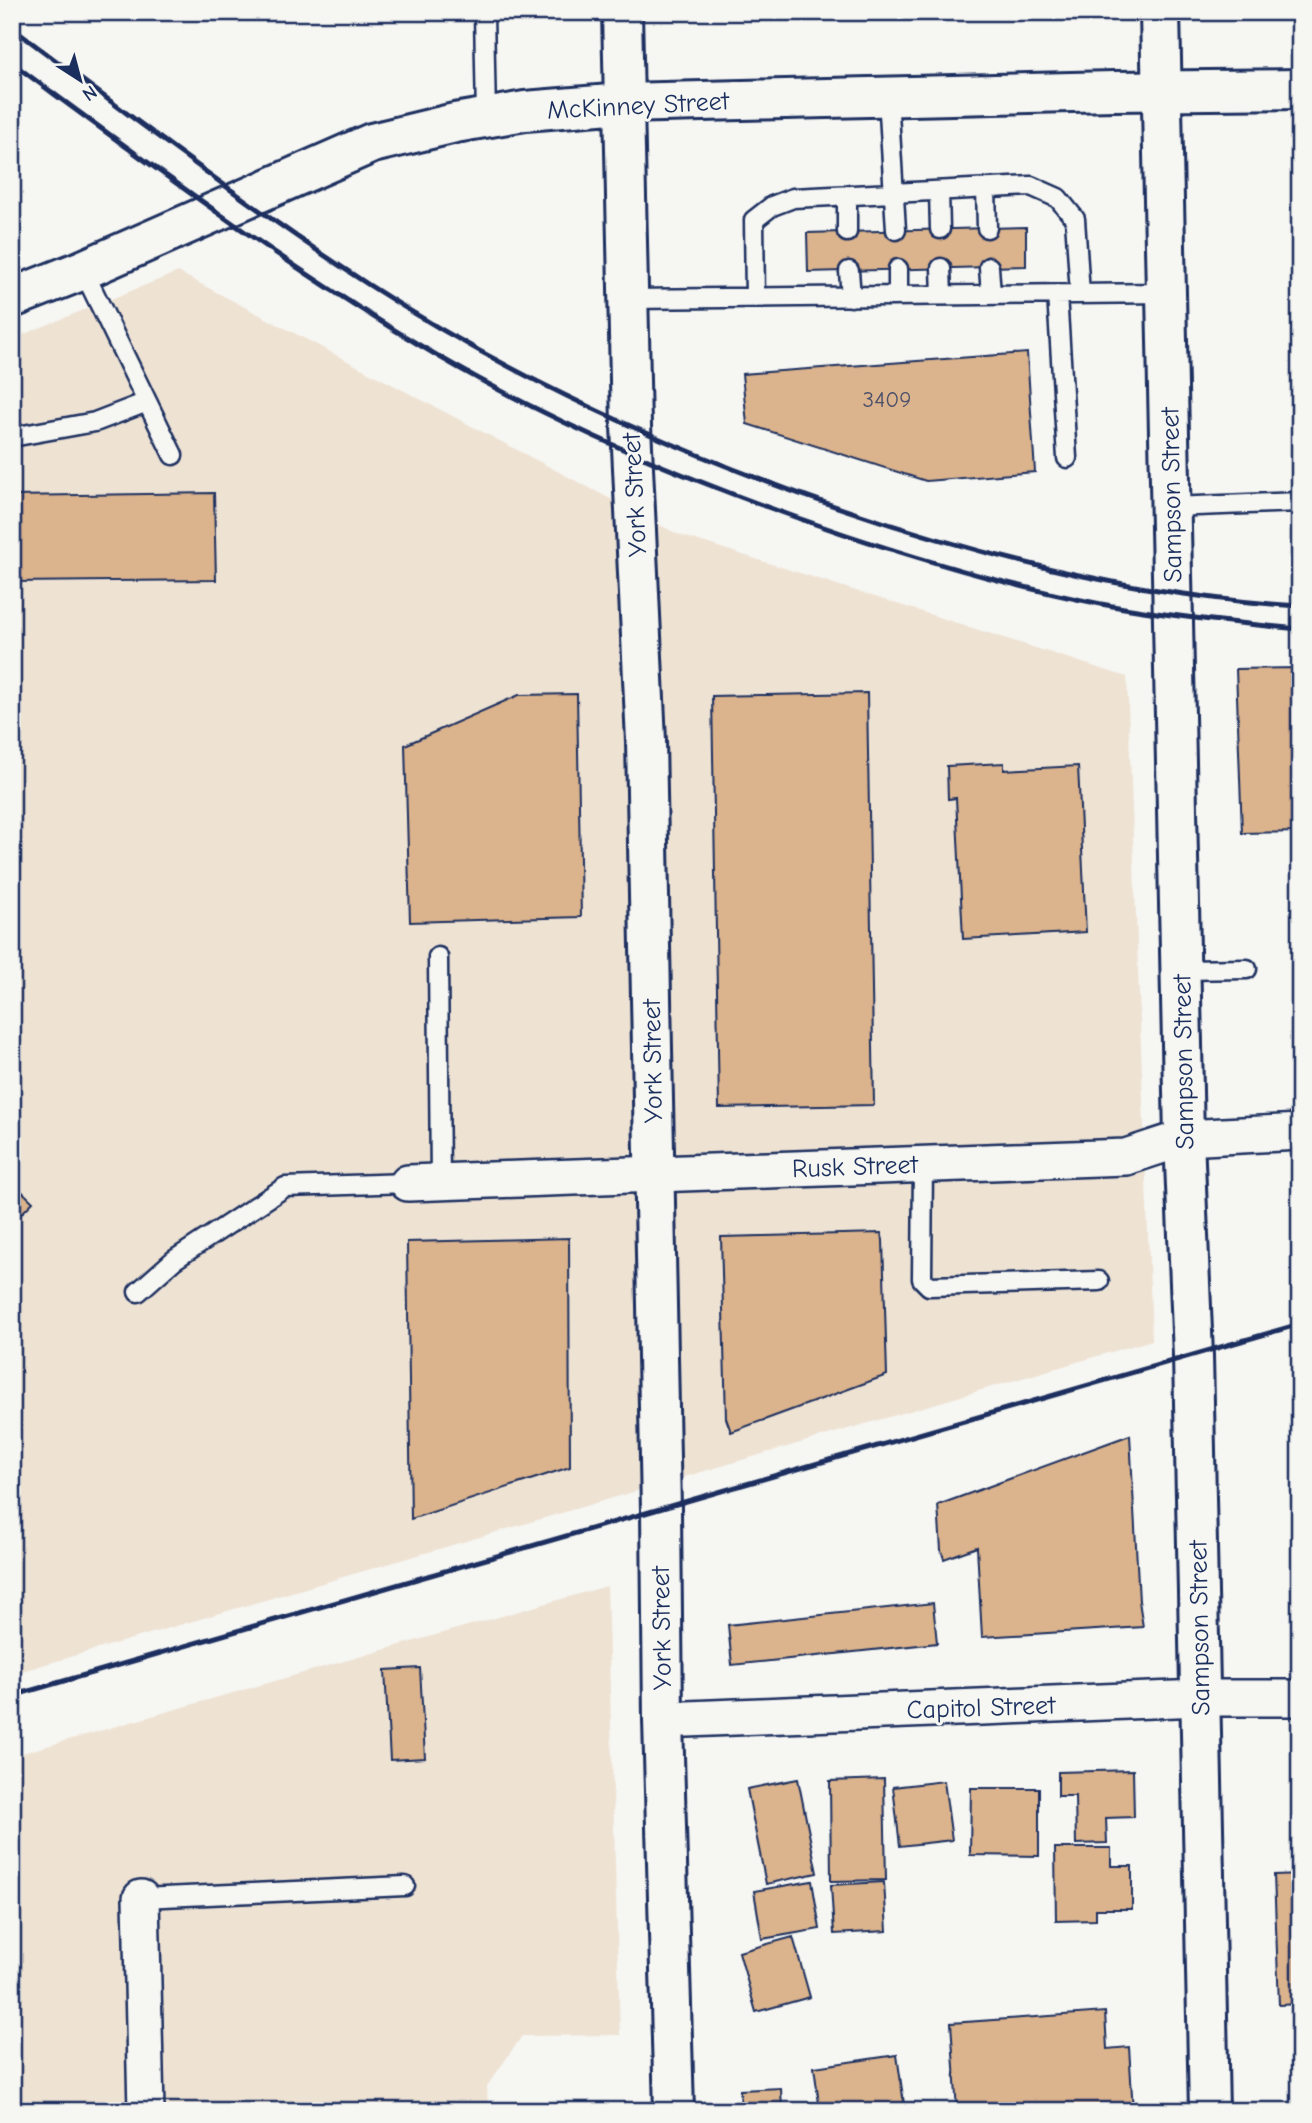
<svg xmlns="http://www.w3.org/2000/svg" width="1312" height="2123" viewBox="0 0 1312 2123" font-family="'Comic Neue',sans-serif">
	<rect width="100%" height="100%" fill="#f6f6f2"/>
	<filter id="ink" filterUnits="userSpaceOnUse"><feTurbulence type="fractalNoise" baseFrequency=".0143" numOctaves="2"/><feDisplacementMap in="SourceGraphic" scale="14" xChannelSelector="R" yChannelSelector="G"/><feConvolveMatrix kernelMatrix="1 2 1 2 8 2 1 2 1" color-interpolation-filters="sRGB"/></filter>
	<g filter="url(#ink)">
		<path fill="#eee2d3" d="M178 272 677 534 1127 677 1152 1340 12 1674V339Z
			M607 1586 620 2035 522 2036 487 2086 488 2111H12V1756Z"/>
		<path fill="#dbb38c" stroke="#1b2f5e" stroke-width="2" d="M1026 227V266L808 272 807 233Z
			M1027 353 1035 472 926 481 747 424 742 374Z
			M214 493 216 580 12 582V496Z
			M1300 668V832L1242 833 1236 669Z
			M867 693 874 1105 719 1108 712 696Z
			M577 694 581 917 410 922 405 745 519 695Z
			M1004 763V770L1078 766 1086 932 963 939 956 798 948 799 947 766Z
			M12 1182 33 1202 12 1223Z
			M881 1233 883 1240 887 1375 731 1432 726 1418 721 1237Z
			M569 1238 570 1467 411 1519 407 1242Z
			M1130 1435 1139 1601 1143 1627 982 1637 977 1547 944 1559 941 1550 938 1505Z
			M933 1603 937 1643 732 1665 728 1625Z
			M420 1668 425 1758 390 1760 385 1670Z
			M1133 1770 1134 1817 1106 1818 1107 1843 1076 1844 1075 1796H1058V1772Z
			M798 1779 817 1873 766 1884 747 1789Z
			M884 1779 886 1880 831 1881 830 1781Z
			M944 1781 952 1840 900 1846 893 1787Z
			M971 1788H1039V1856L970 1855Z
			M1055 1848H1111V1866H1132V1909H1096V1920L1056 1921Z
			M1300 1874V2004L1279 2005 1274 1875Z
			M812 1881 820 1929 762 1939 754 1891Z
			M884 1882 887 1931 834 1934 831 1885Z
			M793 1937 810 1997 756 2012 739 1952Z
			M1105 2012 1107 2049 1129 2047 1133 2111H957L951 2023Z
			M897 2055 905 2111H820L814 2067Z
			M781 2088 782 2111H741L740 2090Z"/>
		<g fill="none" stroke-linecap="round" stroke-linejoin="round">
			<defs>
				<path id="service" d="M484 12 486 118
					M888 96 896 230
					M986 188 987 228
					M939 191 940 229
					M847 195V232
					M989 267 991 295
					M941 268 942 295
					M83 270 173 455
					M849 271 851 297
					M1057 294 1067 458
					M898 296V269
					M755 298 754 220 772 206 793 198 1031 186 1058 198 1075 219 1080 294
					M628 299 1166 293
					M12 437 95 422 147 402
					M1171 507 1300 502
					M438 957 440 1181
					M1181 970 1247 969
					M923 1164 922 1279 929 1286 1099 1281
					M138 1292 174 1260 285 1187 408 1183
					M141 1898 405 1886"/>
				<path id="minor" d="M408 1183 1126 1157 1184 1138 1300 1132
					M663 1720 1200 1698H1300
					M141 1898 146 2111"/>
				<path id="tertiary" d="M12 298 83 270 372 143 455 123 525 111 623 103 1114 91 1300 89"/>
				<path id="secondary" d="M622 12 631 426 646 741 661 1510 663 1720 674 2111
					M1160 12 1184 1138 1193 1356 1209 2111"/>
			</defs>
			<use href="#service" stroke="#1b2f5e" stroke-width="23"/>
			<use href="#minor" stroke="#1b2f5e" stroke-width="40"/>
			<use href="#tertiary" stroke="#1b2f5e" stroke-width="44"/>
			<use href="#secondary" stroke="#1b2f5e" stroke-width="44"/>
			<use href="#service" stroke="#f6f6f2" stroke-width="18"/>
			<use href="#minor" stroke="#f6f6f2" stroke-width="35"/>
			<use href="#tertiary" stroke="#f6f6f2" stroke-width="38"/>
			<use href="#secondary" stroke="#f6f6f2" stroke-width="38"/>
			<path stroke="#1b2f5e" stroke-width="5" d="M12 28C130 115 246 205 369 285 516 380 678 453 843 509 990 559 1144 597 1300 606
				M12 63C151 165 289 269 438 356 565 430 704 487 844 534 928 562 1013 587 1101 604 1166 616 1233 623 1300 629
				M12 1696 1300 1324"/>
		</g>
	</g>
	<g text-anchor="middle" stroke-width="6" stroke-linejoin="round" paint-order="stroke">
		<g font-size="23" fill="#4b506a">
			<text x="887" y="407">3409</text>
		</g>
		<g font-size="26" fill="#1b2f5e" stroke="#f6f6f2">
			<text transform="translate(638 105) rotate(-3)" y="9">McKinney Street</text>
			<text transform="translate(634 495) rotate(-93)" y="9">York Street</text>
			<text transform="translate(1171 495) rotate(-91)" y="9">Sampson Street</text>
			<text transform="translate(652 1061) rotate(-91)" y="9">York Street</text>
			<text transform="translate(1183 1062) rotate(-91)" y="9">Sampson Street</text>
			<text transform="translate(855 1166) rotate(-2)" y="9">Rusk Street</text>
			<text transform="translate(661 1628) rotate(-91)" y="9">York Street</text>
			<text transform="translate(1199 1628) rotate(-91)" y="9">Sampson Street</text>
			<text transform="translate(981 1707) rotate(-2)" y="9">Capitol Street</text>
		</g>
	</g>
	<rect width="1312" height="2123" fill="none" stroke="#f6f6f2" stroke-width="42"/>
	<rect x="21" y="21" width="1270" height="2081" fill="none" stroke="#1b2f5e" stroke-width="2.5" filter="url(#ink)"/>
	<g transform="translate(80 80) rotate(144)" stroke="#f6f6f2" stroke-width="5" paint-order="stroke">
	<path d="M0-5L12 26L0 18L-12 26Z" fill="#1b2f5e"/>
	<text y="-10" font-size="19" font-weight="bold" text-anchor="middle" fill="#1b2f5e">N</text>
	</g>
</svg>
